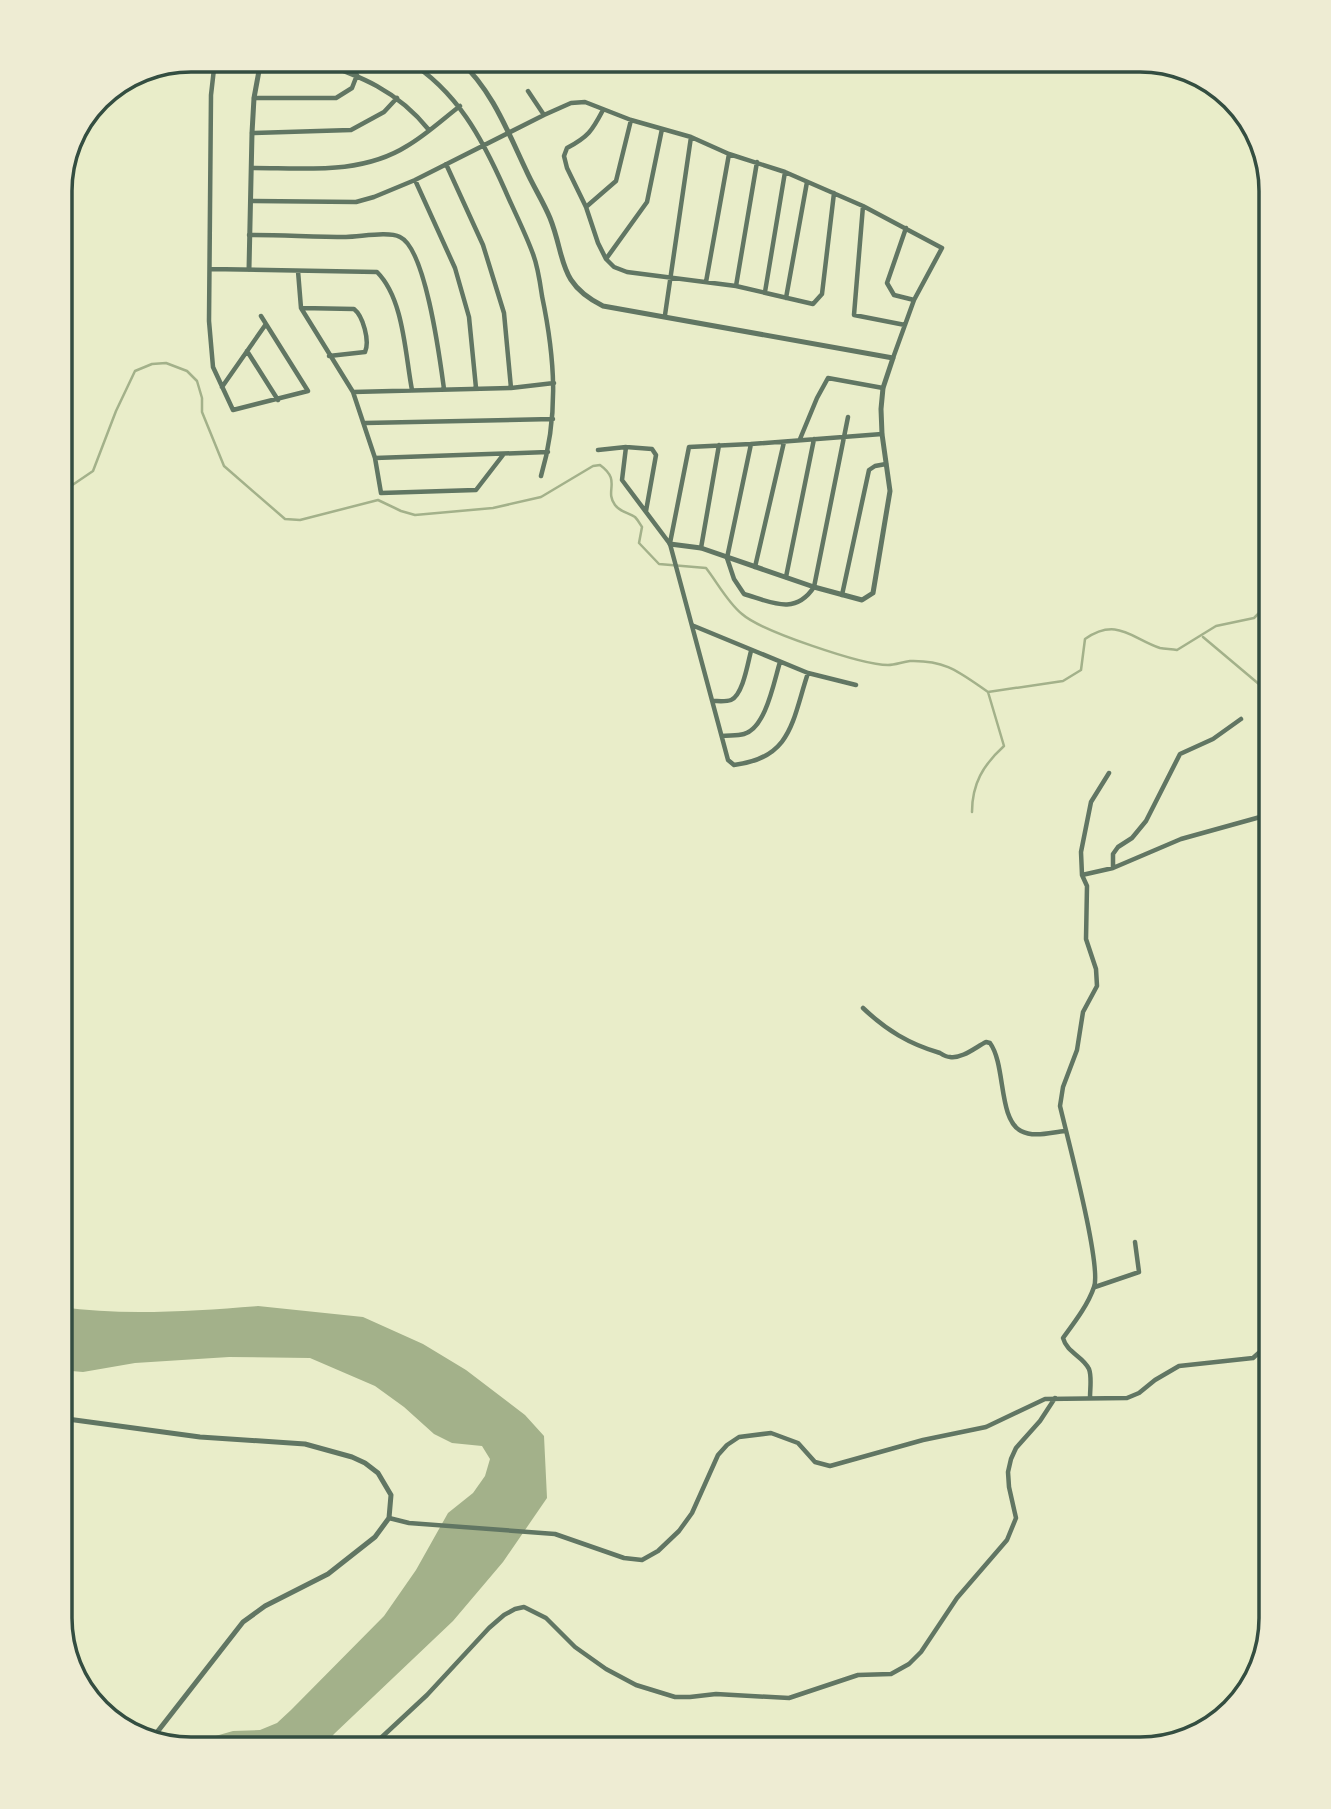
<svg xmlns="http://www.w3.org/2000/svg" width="1331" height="1809" viewBox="0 0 1331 1809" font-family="'Work Sans',sans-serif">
	<rect width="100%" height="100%" fill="#e9edc9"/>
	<path fill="#a3b18a" d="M258 1306 363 1317 423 1344 466 1370 525 1415 544 1436 547 1498 503 1562 453 1621 334 1734 322 1749H196L212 1737 233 1731 260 1730 277 1723 291 1710 384 1616 416 1570 448 1513 473 1493 485 1476 490 1459 482 1446 452 1443 434 1434 404 1407 375 1386 310 1358 229 1357 135 1363 83 1372 60 1370V1307C124 1316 193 1311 258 1306Z"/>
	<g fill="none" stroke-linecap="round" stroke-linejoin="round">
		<path stroke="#a3b18a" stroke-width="2.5" d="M60 488H68L93 471 116 411 135 371 152 364 166 363 187 371 197 381 202 398V412L224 466 285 519 300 520 378 500 401 511 415 515 493 508 541 497 593 466 600 465C622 481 604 490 615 505 620 512 629 513 635 517 638 520 640 524 642 527L639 543 659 564 706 568C717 582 728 603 742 614 761 631 862 665 888 665 895 665 902 662 910 661 946 660 959 672 988 692L1063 681 1081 670 1085 639C1117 617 1131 638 1160 648 1165 649 1172 649 1177 650L1216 626 1254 618 1264 608 1266 588 1271 582
			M1203 637 1260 685 1271 691
			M972 812C972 784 983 765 1004 746L988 692"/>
		<path stroke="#617663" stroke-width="4.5" d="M215 60 211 95 209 321 213 367 233 410 308 391 261 316
			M314 60C360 76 397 90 429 130
			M407 60C457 91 482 138 505 190 514 211 525 232 533 254 538 267 540 282 542 296 555 358 559 415 541 476
			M506 60 514 70
			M528 91 544 115
			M254 98H336L352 88 357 75
			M603 110C592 131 588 137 567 148L564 156 567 168 586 207 598 243 606 259 614 267 627 272 736 286 813 304 822 294 834 193
			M252 133 351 130 384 112 397 98
			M446 164 483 245 504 313 511 388
			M252 168C304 168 361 175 407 146 426 135 443 119 460 106
			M415 180 455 268 469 317 476 388
			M251 201 356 202 374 197 415 180 544 115 571 103 585 102 631 120 691 137 729 154 785 172 863 206 942 248 914 300 893 358
			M863 206 854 315 905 325
			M586 207 616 181 631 120
			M906 228 887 283 894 295 914 300
			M249 235C282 235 314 237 346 237 360 237 388 231 400 237 426 249 440 360 444 389
			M606 259 647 202 662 129
			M210 269 377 272C404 299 405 354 412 390
			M298 271 301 308 353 392 375 458 381 493 476 490 503 455
			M706 282 729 154
			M736 286 757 162
			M765 292 785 172
			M786 298 807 182
			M301 308 354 309C363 316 370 341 365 352L329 356
			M665 315 691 137
			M247 351 278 400
			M222 387 266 324
			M353 392 511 388 554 383
			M365 423 553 419
			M800 439 817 398 828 378 883 388
			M751 444 727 558 734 579 744 594C771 602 795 616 814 587L848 417
			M626 447 622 480 670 544 728 760 734 765C792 758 792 721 808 673
			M598 450 626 447 652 449 656 455 646 511
			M375 458 548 452
			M670 543 689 447 751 444 882 434
			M701 548 719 445
			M755 567 784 442
			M786 577 814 439
			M842 595 869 470 875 466 886 464
			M694 626 808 673 856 685
			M713 701C718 701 726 702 731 700 743 695 748 662 751 651
			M722 736C729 735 737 736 744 734 766 728 774 681 780 662
			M1113 868V854L1118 847 1132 838 1146 821 1180 754 1213 739 1241 719
			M1082 875 1113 868 1181 839 1271 814
			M863 1008C886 1030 909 1044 940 1053 943 1055 946 1057 950 1057 962 1059 976 1047 986 1042L990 1043C1006 1065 998 1119 1021 1131 1034 1138 1052 1132 1065 1131
			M1095 1287 1139 1272 1135 1242
			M1090 1398C1090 1388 1092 1377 1089 1369 1083 1356 1067 1353 1063 1338 1074 1323 1088 1305 1094 1287 1102 1266 1067 1136 1060 1106L1063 1087 1077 1050 1083 1012 1097 986 1096 969 1086 939 1087 886 1082 875 1081 852 1091 802 1109 773
			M389 1518 409 1523 555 1534 624 1558 642 1560 658 1551 679 1531 692 1513 718 1455 727 1445 739 1437 771 1433 798 1443 815 1462 830 1466 923 1440 986 1427 1045 1399 1127 1398 1139 1393 1155 1380 1179 1366 1253 1358 1271 1342
			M369 1749 427 1695 489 1628 504 1615 515 1609 524 1607 546 1618 575 1647 606 1669 636 1685 675 1697H690L716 1694 789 1698 858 1675 891 1674 909 1664 921 1652 957 1598 1007 1540 1016 1518 1009 1487 1008 1472 1011 1459 1016 1448 1040 1421 1055 1398"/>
		<path stroke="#617663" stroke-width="5" d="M459 60C492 90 507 130 526 170 533 186 543 201 550 218 566 258 557 283 603 306L893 358 883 388 881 409 882 434 890 491 873 593 862 600 814 587 701 548 670 544
			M249 269 252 133 254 98 261 60
			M60 1418 200 1437 305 1444 352 1457 365 1463 378 1473 391 1495 389 1518 375 1537 328 1574 265 1606 243 1622 151 1740"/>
	</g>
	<path d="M0 0H1331V1809H0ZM191 72H1140A119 119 0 0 1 1259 191V1618A119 119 0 0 1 1140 1737H191A119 119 0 0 1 72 1618V191A119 119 0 0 1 191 72Z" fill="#eeecd3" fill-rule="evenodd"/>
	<path fill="none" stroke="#344e41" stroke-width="3.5" d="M191 72H1140A119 119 0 0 1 1259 191V1618A119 119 0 0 1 1140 1737H191A119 119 0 0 1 72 1618V191A119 119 0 0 1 191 72Z"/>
</svg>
